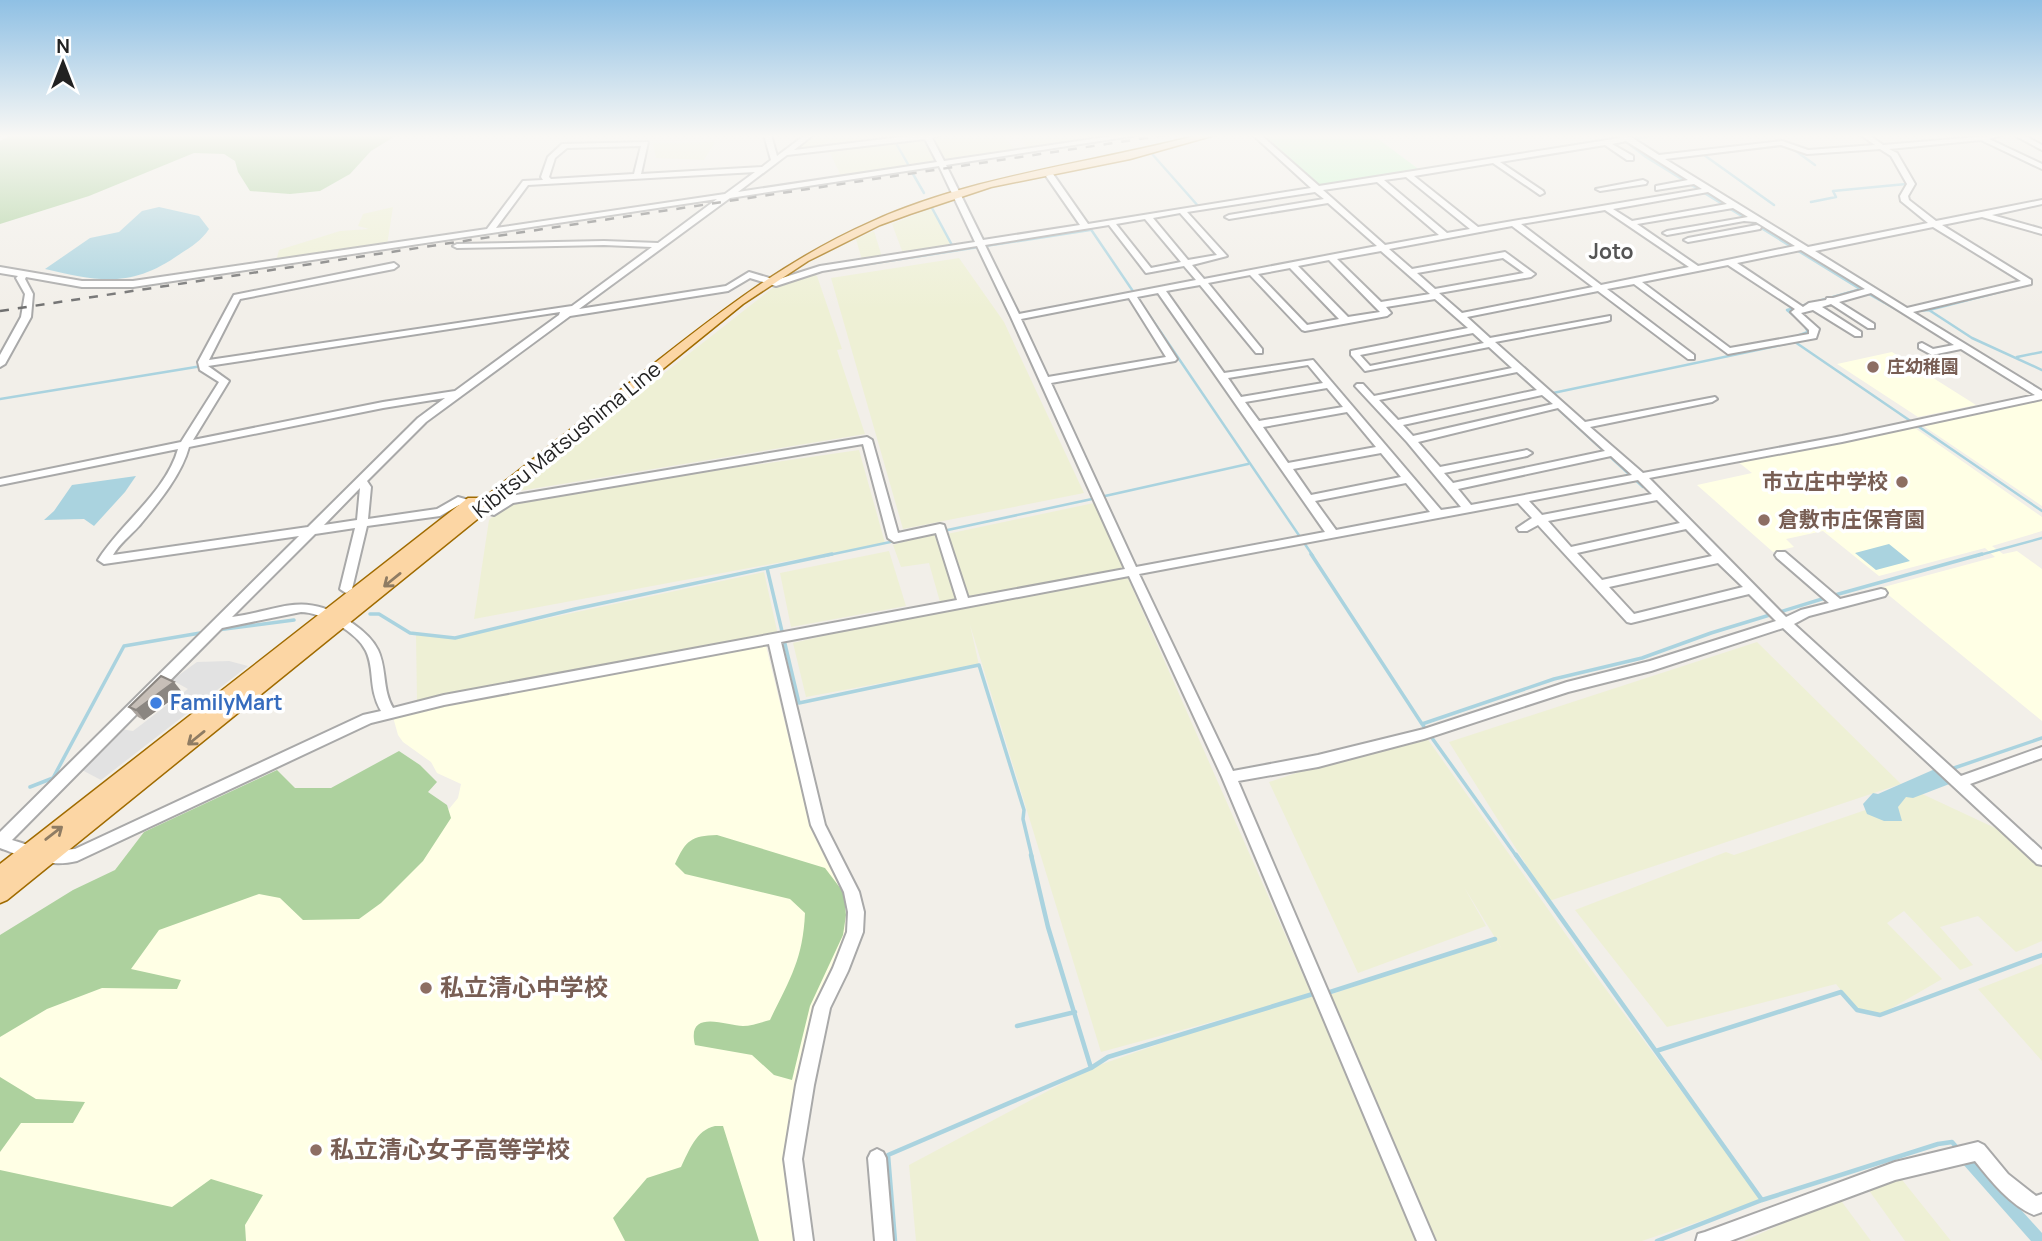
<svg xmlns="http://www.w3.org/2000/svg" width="2042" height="1241" viewBox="0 0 2042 1241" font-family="Manrope,'Noto Sans JP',sans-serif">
	<rect width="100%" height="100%" fill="#f2efe9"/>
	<path fill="#ffffe5" d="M1892 352 1976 405 1918 417 1837 364Z
		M2042 399V506L1922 425Z
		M1912 426 2042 517V531L1992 546 2003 554 2017 551 2042 569V721L1880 588 1995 557 1985 548 1879 576 1823 531 1786 539 1794 547 1773 552 1697 485 1752 473 1737 461Z
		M766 646 810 825 844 893 850 914 847 933 815 1011 798 1088 799 1241H0V1030L125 913 449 809 458 798 461 784 437 773 431 762 403 742 398 735 393 717 445 705Z"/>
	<path fill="#eef0d5" d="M815 135H894L897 140 834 148 832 141 825 142 826 148 795 151Z
		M948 135H1004L1016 152 950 160 942 158 931 137Z
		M1018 135H1124L1029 150Z
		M924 139 934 159 928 163 909 166 899 145 900 142Z
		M715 142 704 160 656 158 653 143Z
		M897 142 896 146 907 166 841 176 829 151Z
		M393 207 387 245 276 261 279 250 340 231 369 229 358 226 363 214Z
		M932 208 953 247 904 256 892 224Z
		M874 231 882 257 862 260 856 239Z
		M959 258 1004 322 1084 493 903 529 831 278Z
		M813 274 817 276 842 349 837 350 865 434 513 492 779 283Z
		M859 450 885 543 474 619 489 520 510 500Z
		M1094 503 1124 569 969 596 947 534Z
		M934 533 944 561 963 599 940 602 929 563 901 567 893 545Z
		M889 551 906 606 791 627 780 573Z
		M764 572 778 635 417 701 416 635 455 638Z
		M1127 576 1310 991 1319 988 1323 997 1495 939 1502 949 1464 887 1486 926 1358 973 1269 782 1380 745 1424 734 1579 953 1762 1200 1642 1241H916L909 1165 1091 1068 1259 1009 1101 1052 970 625 979 665 806 697 793 643 964 603 966 608Z
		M1757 642 1901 784 1549 901 1449 742Z
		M1918 792 2023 841 2042 861V941L2016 952 1978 916 1940 927 1973 965 1960 970 1904 911 1887 923 1942 979 1880 1015 1857 1010 1836 984 1667 1027 1575 910 1726 852 1734 855Z
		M2042 964V1061L1978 989Z
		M1895 1171 1951 1241H1905L1863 1182Z
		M1839 1198 1871 1241H1744Z"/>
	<path fill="#add19e" d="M10 135H397L371 151 350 174 320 191 290 194 250 191 238 172 235 161 224 154 194 153 89 196 0 224V141Z
		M399 751 420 765 437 782 428 792 447 805 451 818 423 861 381 903 359 919 303 920 280 898 259 894 159 930 131 969 181 980 177 989 102 988 47 1009 0 1037V935L73 890 115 870 144 832 277 770 295 788H331Z
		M717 835 825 868 844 893 846 915 843 935 810 1006 792 1080 774 1075 752 1055 695 1045C686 1008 727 1026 743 1026 751 1026 762 1022 770 1020 790 979 803 959 805 913L790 899 685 874 675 864C686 840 691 836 717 835Z
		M0 1077 36 1099 85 1102 73 1123H21L0 1152Z
		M715 1126H723L759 1241H625L613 1218 647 1178 681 1167C689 1151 696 1130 715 1126Z
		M0 1170 172 1207 211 1179 263 1195 245 1225 246 1241H0Z"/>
	<path fill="#c8facc" d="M1265 135H1373L1421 171 1322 189Z"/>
	<path fill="#e2e2e2" d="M229 661 248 666 101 780 80 769 121 729 133 731 188 689 172 680 197 662Z"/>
	<path fill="#aad3df" d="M159 207 199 216 209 229C202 240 191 247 180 254 132 288 99 282 45 269L90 238 119 232 142 211Z
		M136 476 125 492 94 526 84 519 44 520 54 511 72 485Z
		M1889 544 1910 561 1876 570 1855 553Z
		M1935 769 1952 783 1913 798 1906 797 1898 807 1902 821H1884L1867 814 1863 804 1873 793 1878 794Z
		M1977 1161 2042 1233V1241H2031L1962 1163Z"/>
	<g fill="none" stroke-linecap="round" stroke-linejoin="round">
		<path stroke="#aad3df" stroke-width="2.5" d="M719 135H734
			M896 135 897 145 909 166
			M1972 135 2034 166
			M1633 139 1657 135
			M1625 141 1646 157 1860 289
			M1789 146 1815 165
			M1706 153 1704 155 1774 205
			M1153 155 1199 207
			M913 174 924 193
			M1410 176 1626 142
			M1320 191 1361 184
			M1811 202 1836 197 1833 191 1906 184
			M932 208 953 247
			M1095 227 1090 228 1313 556
			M849 267 1090 230
			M1861 289 1787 310 1803 323 1808 332 1794 337 1795 342 2042 511
			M1867 293 1901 312
			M1929 310 2015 288
			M1916 311 1929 310 1972 338 2042 370
			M2017 357 2042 352
			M1553 393 1795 342
			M1544 396 1643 487
			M0 399 202 366
			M1105 496 1248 464
			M943 531 1092 499
			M824 556 895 541
			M1976 556 2042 538"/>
		<path stroke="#aad3df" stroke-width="3.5" d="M1311 554 1422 724 1517 857
			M767 568 799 703 979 665 1024 810 1023 819 1032 857
			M370 614H379L410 633 455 638 575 609 832 554
			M217 630 294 620
			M1422 724 1554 679 1642 658 1711 633 1835 595 1982 554
			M1951 769 2042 738
			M30 787 53 778 124 646 206 632"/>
		<path stroke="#aad3df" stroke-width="4.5" d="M1031 855 1048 927 1091 1068
			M1516 855 1762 1200
			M1327 993 1495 939
			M1017 1026 1075 1012
			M1656 1051 1841 992 1857 1010 1880 1015 2042 955
			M895 1241 888 1155 1091 1068 1108 1057 1316 993
			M1657 1241 1762 1200 1938 1144 1952 1142 1958 1149"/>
		<defs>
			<path id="minor" d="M764 135H771L777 156 805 135H813L794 150 917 135H940L932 138 944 161 1119 135H1138L946 165 983 240 1080 225 1046 176 1050 174H1053L1088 224 1311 188 1253 135H1261L1319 186 1620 138 1619 135 1631 137 1659 155 1782 141 1808 150 1875 145 1861 135H1869L1883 145 2001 135 1989 139 2042 164V169L1981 140 1889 149 1897 153 1915 184 1908 196 1909 200 1936 221 2042 200V204L1992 215 2042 229V234L1982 217 1942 225 2031 280V284L1913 312 2042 391V399L1842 442 1649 478 1786 617 1801 610 1829 603 1777 558 1775 555 1777 552H1785L1840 599 1881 589 1885 590 1887 593 1885 596 1809 616 1794 624 1961 776 2042 747V758L1970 784 2042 850V865L2037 864 1783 628 1651 671 1568 692 1424 739 1318 767 1238 781 1435 1241H1417L1222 777 1129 576 781 642 825 825 859 892 864 912 863 932 848 971 830 1008 814 1085 802 1159 813 1241H795L784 1159 796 1085 814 1007 833 968 847 932 848 912 844 892 811 825 769 644 444 705 371 723 77 861C49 868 26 858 0 848V832L299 536 104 564 98 560C121 523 166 492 178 449L0 485V479L181 442 219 382 200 370 198 362 234 295 394 263 398 266 394 269 240 299 209 360 572 306 652 247 604 245 457 248 453 246 457 244 604 241 658 243 717 199 133 287H82L26 277 25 279 33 294 31 317 5 364 0 367V355L21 317 25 294 16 278 18 276 0 273V267L82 281H133L487 229 523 181 543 180 541 177 548 157 562 144 648 142 641 174 762 167 771 160ZM925 139 937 162 738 192 787 155ZM1626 141 1688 180 1656 186V190L1694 184 1702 189 1478 227 1414 176 1493 163 1540 195 1544 193 1543 191 1500 162 1605 145 1627 160H1633V156L1612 144ZM1781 145 1807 154 1880 149 1891 156 1907 184 1900 196 1901 201 1928 223 1808 247 1665 159ZM641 146 634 174 551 179 549 177 555 158 567 148ZM939 166 975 242 820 266 776 280 749 272 726 286 579 309 730 198ZM755 172 725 194 496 228 528 185ZM1406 177 1470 229 1447 233 1384 180ZM1377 182 1439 235 1385 245 1323 190ZM1315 192 1324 199 1229 215 1225 217 1229 219 1328 203 1377 246 1204 279 1192 265 1227 256 1187 212ZM1708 192 1727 204 1632 221 1613 209ZM1733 208 1748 217 1667 231 1663 233 1667 235 1744 221 1756 222 1795 246 1698 266 1637 224ZM1605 210 1689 267 1601 285 1521 224ZM1180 213 1217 255 1188 260 1153 218ZM1145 219 1181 262 1151 268 1116 224ZM1109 225 1146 273 1184 266 1196 280 1019 314 985 245ZM1512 226 1593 287 1462 313 1439 293 1531 277 1535 274 1505 252 1412 269 1389 249ZM1933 227 2021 281 1907 308 1815 251ZM977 246 1011 317 1125 569 968 598 944 525 940 524 898 533 872 440 867 437 510 496 492 507 458 497 437 509 368 519 371 487 367 481 426 422 570 316 728 291 750 278 776 286 822 271ZM1801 250 1865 289 1833 298H1827L1826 300 1809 303 1803 307 1737 263ZM1381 251 1430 294 1381 302 1337 259ZM1503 258 1524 273 1435 289 1417 273ZM1329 260 1380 312 1348 317 1298 266ZM1728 265 1795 309 1791 312 1809 330V334L1730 348 1642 282ZM1290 268 1339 319 1307 325 1258 274ZM1250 275 1302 330 1305 331 1387 316 1391 313 1386 307 1435 299 1468 328 1351 351V355L1365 371 1489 347 1512 368 1374 396 1363 384H1357L1355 386 1407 442 1461 507 1441 510 1313 360 1224 373 1166 291 1200 285 1256 353H1262V349L1208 283ZM1634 284 1728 354 1816 338 1819 329 1801 313 1813 310 1855 336H1861V332L1822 307 1831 304 1868 328H1874V324L1839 302 1871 293 1954 345 1933 349 1922 343 1919 344V348L1932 355 1961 349 2035 395 1842 436 1643 473 1590 427 1712 402 1717 399 1715 397 1585 422 1495 342 1607 321 1610 320V316L1490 338 1467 317 1598 291 1688 359H1694V355L1607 289ZM1158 293 1325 532 1136 567 1051 383 1175 361 1177 359 1137 297ZM1129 298 1166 357 1048 377 1021 319ZM560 312 559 315 455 391 383 402 193 440 229 381 208 366ZM1473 333 1484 343 1370 366 1360 355ZM1308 365 1323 383 1241 397 1228 378ZM1517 372 1537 390 1398 420 1379 400ZM1327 388 1343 407 1259 421 1245 402ZM1542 395 1553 404 1413 436 1403 425ZM445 398 418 418 308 527 113 555C120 543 130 536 139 526 158 503 181 476 189 447L383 408ZM1558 408 1605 451 1453 483 1444 473 1527 456 1532 453 1527 450 1440 467 1418 442ZM1347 412 1376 447 1288 463 1263 427ZM863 444 888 538 894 542 936 533 957 600 444 695 393 708C382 689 387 669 378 650 372 638 362 630 352 623 304 590 283 610 232 617L315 534 355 528 340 589 346 593 352 589 367 526 440 516 459 505 494 515 513 503ZM1381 453 1401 477 1311 495 1293 469ZM1611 456 1632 475 1471 505 1458 489ZM1638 480 1652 494 1542 515 1529 501ZM1406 483 1430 512 1336 530 1315 501ZM360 488 357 520 324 525ZM1657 500 1680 523 1571 547 1548 521ZM1518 503 1532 518 1517 528 1519 531H1527L1538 525 1627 622 1631 623 1749 594 1776 621 1650 661 1567 682 1424 729 1318 755 1233 771 1139 574ZM1686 529 1712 556 1602 580 1577 553ZM1718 563 1743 587 1634 614 1609 587ZM301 612C321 612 357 632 366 651 375 670 368 688 381 711L363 715 75 849 47 851 12 840 222 628Z
				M2014 135H2023L2042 145V150Z
				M1643 180 1647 182 1646 184 1600 191 1596 189Z
				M1757 225 1761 227 1760 229 1688 242 1684 240 1688 238Z
				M1978 1142 1984 1145 2008 1174 2036 1196 2042 1194V1212L2034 1215C2010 1205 1991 1181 1975 1161L1895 1180 1730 1241H1696L1698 1234 1705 1232 1895 1162Z
				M877 1149 883 1152 886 1158 893 1241H875L868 1158 871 1152Z"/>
			<path id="major" d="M1199 135H1215L1130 159 991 187 910 214 880 225 808 261 743 304 7 900 0 903V864L468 498H478L479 502C535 458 590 414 646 370 717 314 787 259 871 222 972 176 1092 163 1199 135Z"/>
		</defs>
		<use href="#minor" stroke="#a9a9a9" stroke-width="4"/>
		<use href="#major" stroke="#a06b00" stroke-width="3"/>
		<use href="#minor" fill="#fff" fill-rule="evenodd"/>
		<use href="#major" fill="#fcd6a4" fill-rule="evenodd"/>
		<path stroke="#707070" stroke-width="2.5" stroke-dasharray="9 9" stroke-linecap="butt" d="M0 311 1166 135"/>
	</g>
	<path fill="#aba49e" d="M182 692 144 720 138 717 129 707Z"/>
	<path fill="#8b8681" d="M174 682 182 692 144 720 136 710Z"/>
	<path fill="#c7bfb8" stroke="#8b8681" stroke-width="2" d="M161 676 174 682 136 710 129 707Z"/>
	<defs><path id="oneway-shaft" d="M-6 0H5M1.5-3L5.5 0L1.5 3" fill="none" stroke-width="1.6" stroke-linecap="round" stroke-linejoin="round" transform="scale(1.75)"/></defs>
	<g stroke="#8f7c63">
		<use href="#oneway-shaft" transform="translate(392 580) rotate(141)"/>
		<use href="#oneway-shaft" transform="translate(196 738) rotate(141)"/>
		<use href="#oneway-shaft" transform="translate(54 833) rotate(-38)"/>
	</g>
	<linearGradient id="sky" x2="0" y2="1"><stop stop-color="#8fc0e4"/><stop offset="0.44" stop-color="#f9f8f5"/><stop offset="1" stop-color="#f9f8f5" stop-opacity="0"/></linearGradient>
	<rect width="2042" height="309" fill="url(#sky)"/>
	<g fill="#8d6e63" stroke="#fff" stroke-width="2.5">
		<circle cx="1873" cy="367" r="7"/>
		<circle cx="1902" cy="482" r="7"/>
		<circle cx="1764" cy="520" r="7"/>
		<circle cx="426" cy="988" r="7"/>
		<circle cx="316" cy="1150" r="7"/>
	</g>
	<circle fill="#3f7fe0" stroke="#fff" stroke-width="2.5" cx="156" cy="703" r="7"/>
	<g text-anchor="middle" stroke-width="7" stroke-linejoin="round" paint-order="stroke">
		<g font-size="18" font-weight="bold" fill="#785e54" stroke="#fff" text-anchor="start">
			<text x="1887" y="373">庄幼稚園</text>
		</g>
		<g font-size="21" font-weight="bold" fill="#555" stroke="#fff">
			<text x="1611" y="259">Joto</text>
		</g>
		<g font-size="21" fill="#222" stroke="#fff">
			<text transform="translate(567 440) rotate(-39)" y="7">Kibitsu Matsushima Line</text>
		</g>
		<g font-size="21" font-weight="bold" fill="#785e54" stroke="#fff" text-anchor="end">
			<text x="1888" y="489">市立庄中学校</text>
			<text x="1778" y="527" text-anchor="start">倉敷市庄保育園</text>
		</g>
		<g font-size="21" font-weight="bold" fill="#366cbe" stroke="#fff" text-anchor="start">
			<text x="170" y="710">FamilyMart</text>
		</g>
		<g font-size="24" font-weight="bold" fill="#785e54" stroke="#fff" text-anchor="start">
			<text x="440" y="996">私立清心中学校</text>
			<text x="330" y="1158">私立清心女子高等学校</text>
		</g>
	</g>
	<g transform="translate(63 63)" stroke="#ffffff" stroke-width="5" paint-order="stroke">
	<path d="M0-5L12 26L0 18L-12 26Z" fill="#222222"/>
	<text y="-10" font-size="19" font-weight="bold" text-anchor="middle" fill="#222222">N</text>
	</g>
</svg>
